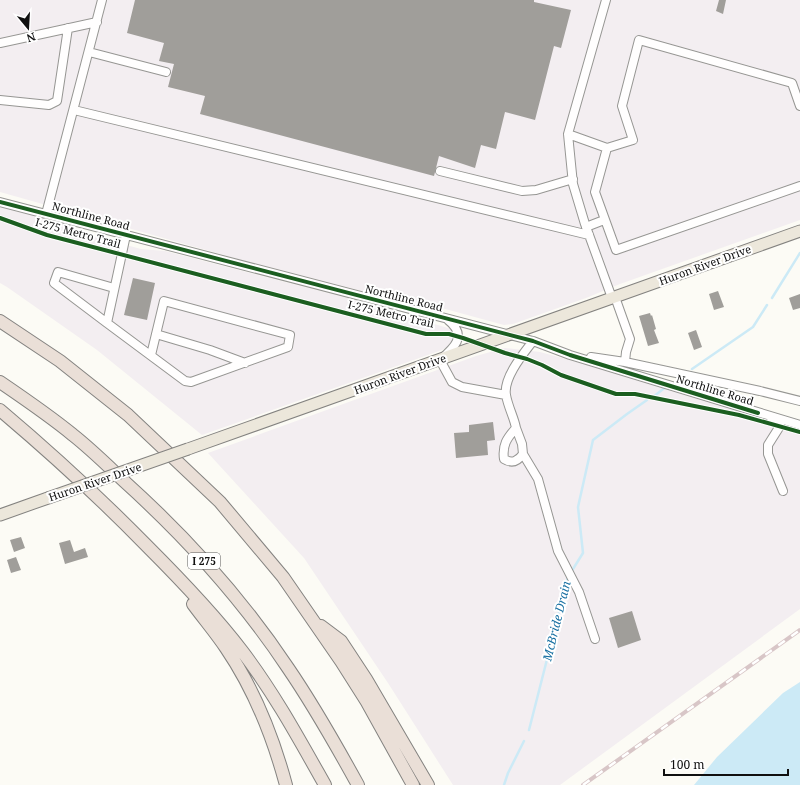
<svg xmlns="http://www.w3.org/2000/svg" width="800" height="785" viewBox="0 0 800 785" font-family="'Noto Serif',serif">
	<rect width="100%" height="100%" fill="#fcfbf5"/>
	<path fill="#f3eef1" d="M0 0H800V220L620 284 586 298 513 324 504 325 427 304 389 298 238 259 0 192Z
		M0 207 67 224 89 235 141 249 165 251 390 309 407 316 448 328 452 330 453 333 452 341 448 347 442 350 202 435 97 350 7 287 0 283Z
		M505 348 540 352 800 423V609L560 785H453L388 683 304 558 208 453 476 356Z"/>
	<path fill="#cceaf6" d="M800 682V785H694L717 757 783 693Z"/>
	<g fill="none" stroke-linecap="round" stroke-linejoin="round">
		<path stroke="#cceaf6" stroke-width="2.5" d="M772 298 800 253
			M692 369 753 327 767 305
			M653 397 667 386
			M529 730 568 577 583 553 578 507 593 440 627 414 647 400
			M504 785 508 773 524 741"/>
	</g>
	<path fill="#a09e9a" d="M135 0H534V2L571 10 561 48 554 46 535 120 505 112 496 149 481 145 475 168 439 156 434 176 200 114 205 96 168 87 174 64 159 61 164 43 127 33Z
		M719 0H726L723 14 716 11Z
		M133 278 155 283 147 320 124 315Z
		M718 291 724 307 714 310 709 294Z
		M800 294V308L793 310 789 298Z
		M650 313 651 316 652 315 656 329 654 330 659 343 648 346 639 316Z
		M696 330 702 347 694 350 688 333Z
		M493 422 495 440 487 441 488 455 456 458 454 433 469 432V425Z
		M21 537 25 548 14 552 10 540Z
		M70 540 74 552 85 548 88 557 65 564 59 543Z
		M16 557 21 570 11 573 7 560Z
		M632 611 641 640 618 648 609 618Z"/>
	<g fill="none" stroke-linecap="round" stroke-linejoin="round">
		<defs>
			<path id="minor" d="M606 0 568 134 573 184 585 224 612 298
				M0 43 97 22
				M89 52 166 72
				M0 100 49 105 57 101 68 28
				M800 106 792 83 639 40 622 106 633 140 607 148 595 192 616 250 800 186
				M74 110 589 235
				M568 134 607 148
				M440 171 522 191 536 190 573 179
				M0 202 533 341 570 355 800 425
				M46 214 102 0
				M586 227 604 220
				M126 235 107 323 185 381 191 382 288 347 290 335 164 301 151 355
				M615 297 630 339 626 352 625 362
				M448 320C468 336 454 348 440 360L452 382 462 387 506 395
				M107 323 54 283 58 272 114 288
				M156 334 210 350 245 363
				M591 357 625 362 760 391 800 401
				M771 418 780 426 768 445V454L783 491
				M516 428 522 444 523 454C518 461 512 464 504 459 502 445 507 438 516 428 514 417 508 407 506 395 503 378 523 354 533 341
				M523 454 538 479 558 551 579 592 595 639"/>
			<path id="major" d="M188 449 800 231
				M0 515 48 498"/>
			<path id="highway" d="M0 321 60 361 128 415 220 502 283 577 341 661 367 702 413 785
				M0 382C25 399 50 416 73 435 92 450 108 466 125 482 187 538 242 599 288 668 314 706 336 745 358 785
				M0 410C51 453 100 498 147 546 180 579 213 613 242 651 274 693 299 739 325 785
				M193 604C204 619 216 633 226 648 254 689 273 737 286 785
				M321 626 341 641 366 679 428 785"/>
		</defs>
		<use href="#minor" stroke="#969693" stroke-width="10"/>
		<use href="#major" stroke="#848380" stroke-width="13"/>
		<use href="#highway" stroke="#848380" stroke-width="14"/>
		<use href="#minor" stroke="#fffefe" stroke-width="8"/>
		<use href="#major" stroke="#ece7db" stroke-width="11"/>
		<use href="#highway" stroke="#eadfd7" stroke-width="12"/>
		<defs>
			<path id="rail" d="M583 785 800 630"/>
		</defs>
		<use href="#rail" stroke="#d8c6c7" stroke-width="4"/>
		<use href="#rail" stroke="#fff" stroke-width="2.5" stroke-dasharray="8" stroke-linecap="butt"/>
		<defs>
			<path id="major-bridge" d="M48 498 188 449"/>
		</defs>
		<use href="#major-bridge" stroke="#848380" stroke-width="13" stroke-linecap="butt"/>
		<use href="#major-bridge" stroke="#ece7db" stroke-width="11"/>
		<defs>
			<path id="cycleway" d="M0 202 533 341 570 355 758 413
				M0 218 47 235 426 334H449L463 338 505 353 527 359 542 365 561 375 616 394H635L739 415 800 432"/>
		</defs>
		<use href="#cycleway" stroke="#fff" stroke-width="6"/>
		<use href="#cycleway" stroke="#1b5e20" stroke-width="4"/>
	</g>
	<g text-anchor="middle" stroke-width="4" stroke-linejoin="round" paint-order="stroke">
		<rect fill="#fff" stroke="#585858" stroke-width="1" x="188" y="553" width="32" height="16" rx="3"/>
		<g font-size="10" font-weight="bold" fill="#101010">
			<text x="204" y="565">I 275</text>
		</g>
		<g font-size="11" fill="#101010" stroke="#fff">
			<text transform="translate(91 216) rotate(15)" y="4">Northline Road</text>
			<text transform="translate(78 233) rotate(15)" y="4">I-275 Metro Trail</text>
			<text transform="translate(705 265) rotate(-20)" y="4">Huron River Drive</text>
			<text transform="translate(404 298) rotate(14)" y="4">Northline Road</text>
			<text transform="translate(391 314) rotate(13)" y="4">I-275 Metro Trail</text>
			<text transform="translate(400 374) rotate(-20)" y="4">Huron River Drive</text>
			<text transform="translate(715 390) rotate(17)" y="4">Northline Road</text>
			<text transform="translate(95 482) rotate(-19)" y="4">Huron River Drive</text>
		</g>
		<g font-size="12" font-style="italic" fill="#1870a2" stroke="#fff">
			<text transform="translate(557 621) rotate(-76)" y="4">McBride Drain</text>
		</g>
	</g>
	<g transform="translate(28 28) rotate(162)" stroke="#ffffff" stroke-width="3" paint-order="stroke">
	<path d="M0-3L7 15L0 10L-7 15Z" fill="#101010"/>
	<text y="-6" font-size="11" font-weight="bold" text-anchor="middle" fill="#101010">N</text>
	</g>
	<path d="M664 769v6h124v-6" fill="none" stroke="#101010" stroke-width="2"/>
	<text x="670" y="769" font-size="12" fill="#101010" stroke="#ffffff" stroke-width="3" paint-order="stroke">100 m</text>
</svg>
